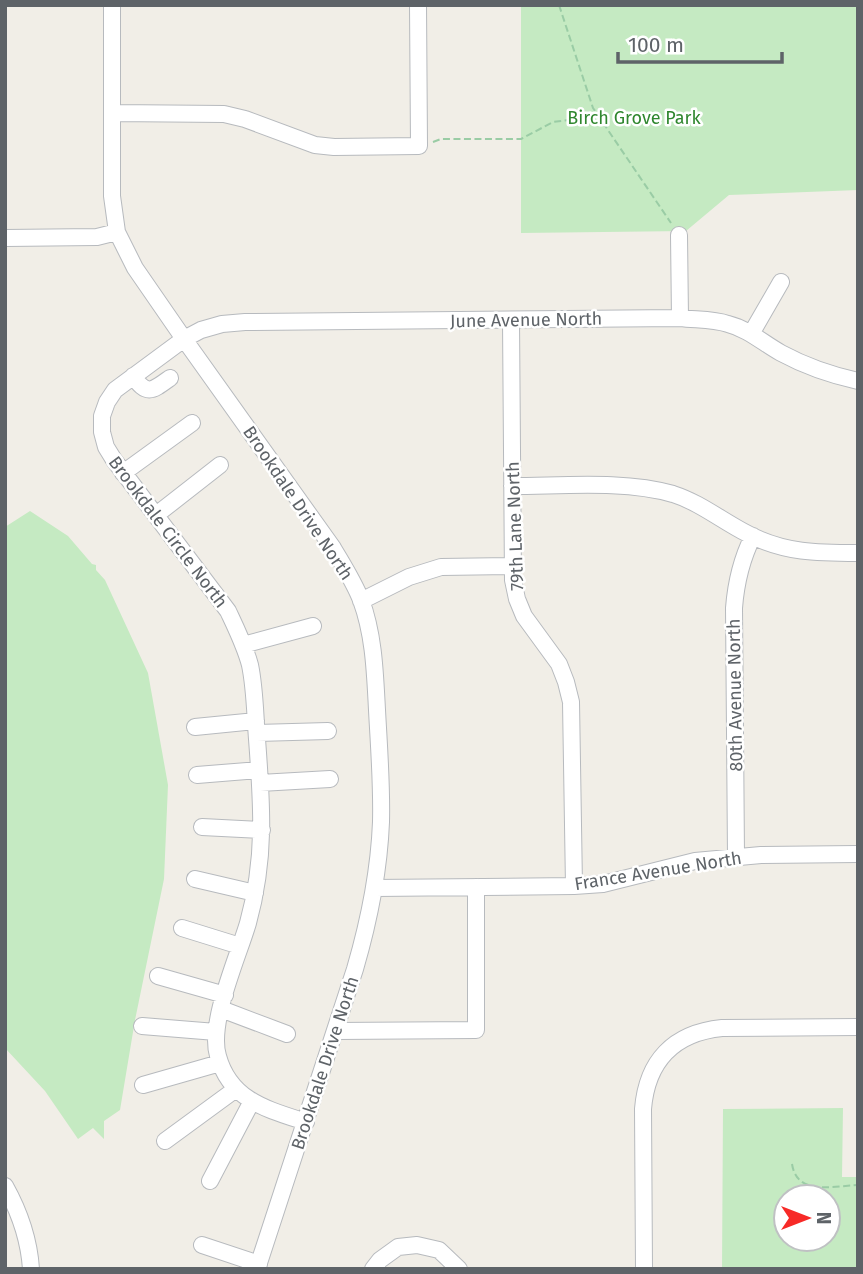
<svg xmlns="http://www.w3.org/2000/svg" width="863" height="1274" viewBox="0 0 863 1274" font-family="'Fira Sans',sans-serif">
	<rect width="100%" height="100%" fill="#f1eee7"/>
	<path fill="#c5eac2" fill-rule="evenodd" d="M521 5H858V190L729 195 686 231 521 233Z
		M30 511 68 536 92 564 96 565V570L105 580 148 673 168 785 164 879 135 1020 120 1110 104 1121V1139L93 1128 78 1139 45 1091 5 1048V527Z
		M843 1108 842 1177H858V1269H722L723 1109ZM828 1197V1239H786V1197Z"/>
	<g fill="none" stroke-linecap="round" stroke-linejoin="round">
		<defs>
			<path id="minor" d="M112 5V196L117 232 135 268 184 339 333 548C343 565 354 582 361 600 374 635 375 673 377 710 379 748 382 785 381 822 379 872 369 921 355 969L257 1269
				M112 113 224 114 245 119 315 145 334 147 419 146 418 5
				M679 235 680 318
				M5 238 97 237 117 232
				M511 320 513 580 517 599 524 616 559 664 566 682 571 702 574 886
				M751 334 781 282
				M133 376C147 396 152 391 170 378
				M123 473 192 423
				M512 486C562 486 625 480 673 494 701 503 722 521 748 534 785 553 817 553 858 553
				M156 515 220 465
				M361 601 409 577 441 567 512 566
				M243 645 313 626
				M195 727 256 721
				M257 733 328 731
				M197 775 259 770
				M260 783 330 779
				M202 827 262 830
				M736 856 734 608C736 582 741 560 753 536
				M195 879 255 893
				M374 888 574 886 603 884 695 861 761 855 858 854
				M182 928 240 946
				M158 976 225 995
				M221 1009 287 1034
				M142 1026 216 1032
				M336 1031 476 1030V887
				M143 1085 220 1063
				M306 1122C266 1109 230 1100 218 1056 208 1023 238 957 248 923 266 858 262 805 257 739 255 714 255 689 250 665 245 646 236 628 228 611L114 460 106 447 102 432V416L107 402 115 390 184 339 201 330 222 324 245 322 680 318C696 320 713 319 728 324 748 329 763 343 781 353 805 366 831 375 858 381
				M165 1141 236 1089
				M210 1181 252 1101
				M5 1186C19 1211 29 1239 31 1269
				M202 1245 259 1264
				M373 1269 380 1260 398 1247 417 1245 439 1250 459 1269
				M644 1269 643 1109C647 1061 673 1033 722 1028L858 1027"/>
		</defs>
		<use href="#minor" stroke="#b7babe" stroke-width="18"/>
		<path stroke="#9acca5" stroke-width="2" stroke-dasharray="7 3.5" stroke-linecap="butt" d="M559 5 593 108 671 223
			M433 142 441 139H521L553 122 598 116
			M792 1164C797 1196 832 1186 858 1185"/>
		<use href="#minor" stroke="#fff" stroke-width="16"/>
	</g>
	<g text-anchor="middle" stroke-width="5" stroke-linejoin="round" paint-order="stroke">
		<g font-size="18" fill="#30872f" stroke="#fff">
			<text x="634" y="124">Birch Grove Park</text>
		</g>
		<g font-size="18" fill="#5e6368" stroke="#fff">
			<text transform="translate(526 320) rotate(-1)" y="6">June Avenue North</text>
			<text transform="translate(298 503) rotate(56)" y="6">Brookdale Drive North</text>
			<text transform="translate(515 526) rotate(-92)" y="6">79th Lane North</text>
			<text transform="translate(168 532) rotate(53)" y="6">Brookdale Circle North</text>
			<text transform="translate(735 695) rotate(-91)" y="6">80th Avenue North</text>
			<text transform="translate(658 871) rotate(-9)" y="6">France Avenue North</text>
			<text transform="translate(325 1063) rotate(-72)" y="6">Brookdale Drive North</text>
		</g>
	</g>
	<rect width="863" height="1274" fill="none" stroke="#5e6368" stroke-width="14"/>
	<g transform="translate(807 1218) rotate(90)"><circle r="33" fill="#ffffff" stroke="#bfc1c3" stroke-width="2"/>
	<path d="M0-5L12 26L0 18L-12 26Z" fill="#f72a27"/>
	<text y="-10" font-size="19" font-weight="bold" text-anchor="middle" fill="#5e6368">N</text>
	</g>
	<path d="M618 52v10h164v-10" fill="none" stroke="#5e6368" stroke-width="3.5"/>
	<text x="628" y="52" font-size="21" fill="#5e6368" stroke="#ffffff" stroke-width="5" paint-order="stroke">100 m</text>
</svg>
